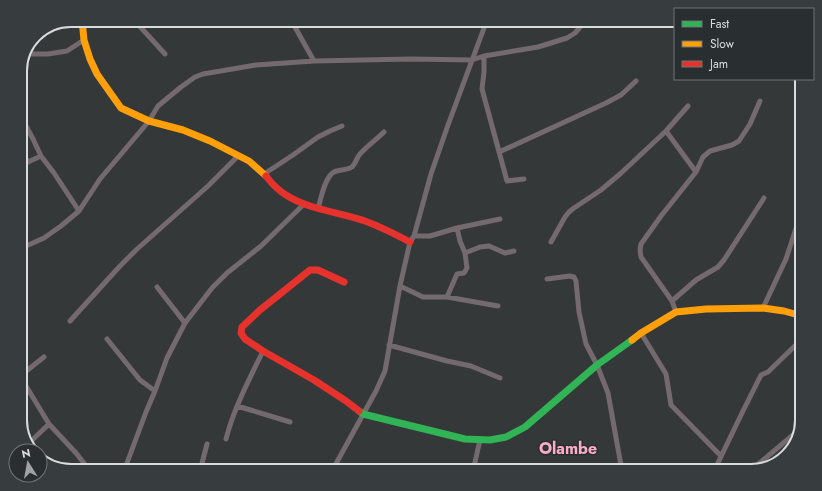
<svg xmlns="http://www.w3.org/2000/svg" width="822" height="491" viewBox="0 0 822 491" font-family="Jost,sans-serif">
	<rect width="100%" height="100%" fill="#353839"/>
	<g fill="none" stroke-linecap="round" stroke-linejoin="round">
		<path stroke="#746a6e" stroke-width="5" d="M134 20 165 54
			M194 20 200 25
			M291 20 314 61
			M424 20 436 22 445 20
			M82 25 89 20
			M26 54H48L67 51 84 40
			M484 56V72L482 89 507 181 524 179
			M20 125 25 124 33 139 41 156 54 173 79 211
			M666 131 696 172
			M20 150 28 162
			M499 152 606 103 621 95 636 81
			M20 168 28 162 41 156
			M264 174 293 155 318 137 330 131 342 126
			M318 208C321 199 325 176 334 172 339 169 346 171 352 167 356 163 357 157 360 154 367 146 377 139 384 132
			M414 236H430L457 228
			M551 242 565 217 569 212 574 208 601 190 620 174 666 131 688 106
			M20 247 26 246 44 238 61 226 79 211 100 179 149 121 158 106 181 87 195 77 203 74 256 65 314 61 411 59 472 60 484 56 538 47 567 38 575 33 581 26 584 20
			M465 253 480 247 489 246 505 253 514 251
			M547 279 570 276 574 277 576 281 579 312 586 344 597 365 608 393 622 471
			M400 286 423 297H447L498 306
			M157 287 185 323
			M447 297 457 274 464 273 467 268 465 253 460 241 457 228 500 219
			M672 301 696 280 718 267 724 260 764 198
			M763 308 786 259 802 210
			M676 312 672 301 641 257 640 250 641 244 661 216 696 172 703 157 710 151 732 145 739 141 750 124 760 101
			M70 321 120 266 136 250 208 186 238 156
			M641 333 666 374 671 405 721 456
			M107 339 140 380 155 391
			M389 345 447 361 471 366 500 378
			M20 376 49 424 76 453 90 471
			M20 376 44 357
			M237 406 290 422
			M226 439C234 408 249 380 263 351
			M27 445 49 424
			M124 471 146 412 155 391 167 358 185 323 212 288 227 273 261 246 304 204
			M200 471 207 444
			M332 471 376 391 385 371 400 286 410 242 414 236 431 174 448 125 487 20
			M473 471 480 440
			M714 471 742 413 761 375 768 372 802 339
			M750 471 800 429"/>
		<path stroke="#30b455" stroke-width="7" d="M359 411 363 414 465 439 490 440 506 437 525 427 597 365 632 340"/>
		<path stroke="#ff9f0a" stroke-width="7" d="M82 20 84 40 90 59 97 74 121 108 149 121 183 130 210 141 249 161 266 176
			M632 340 641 333 676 312 706 309 763 308 784 311 802 316"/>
		<path stroke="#e5322d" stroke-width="7" d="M266 176C272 184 278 190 286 195 309 210 340 212 365 221 381 227 395 234 410 242
			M344 282 318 270H310L260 310 242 327 241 333 245 339 263 351 314 380 346 401 359 411"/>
	</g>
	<g text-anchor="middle" stroke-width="3" stroke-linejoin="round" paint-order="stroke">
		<g font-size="16" font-weight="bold" fill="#fcacc8" stroke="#292f31">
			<text x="568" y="454">Olambe</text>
		</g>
	</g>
	<path d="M0 0H822V491H0ZM71 27H751A44 44 0 0 1 795 71V420A44 44 0 0 1 751 464H71A44 44 0 0 1 27 420V71A44 44 0 0 1 71 27Z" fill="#373d3f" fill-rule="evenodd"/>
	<path fill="none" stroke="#d8dcde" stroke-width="2" d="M71 27H751A44 44 0 0 1 795 71V420A44 44 0 0 1 751 464H71A44 44 0 0 1 27 420V71A44 44 0 0 1 71 27Z"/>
	<rect x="674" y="8" width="140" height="72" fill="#292f31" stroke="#6f7476"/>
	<rect x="682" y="21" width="20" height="6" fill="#30b455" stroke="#6f7476"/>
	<text x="710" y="28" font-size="12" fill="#d8dcde">Fast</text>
	<rect x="682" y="41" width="20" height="6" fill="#ff9f0a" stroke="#6f7476"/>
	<text x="710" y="48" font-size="12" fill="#d8dcde">Slow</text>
	<rect x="682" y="61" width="20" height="6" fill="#e5322d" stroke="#6f7476"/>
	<text x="710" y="68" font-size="12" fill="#d8dcde">Jam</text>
	<g transform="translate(28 463) rotate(349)"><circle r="19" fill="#292f31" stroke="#6f7476"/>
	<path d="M0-3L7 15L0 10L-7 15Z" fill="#9fa3a4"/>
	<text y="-6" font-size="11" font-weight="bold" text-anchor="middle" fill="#d8dcde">N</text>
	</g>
</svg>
